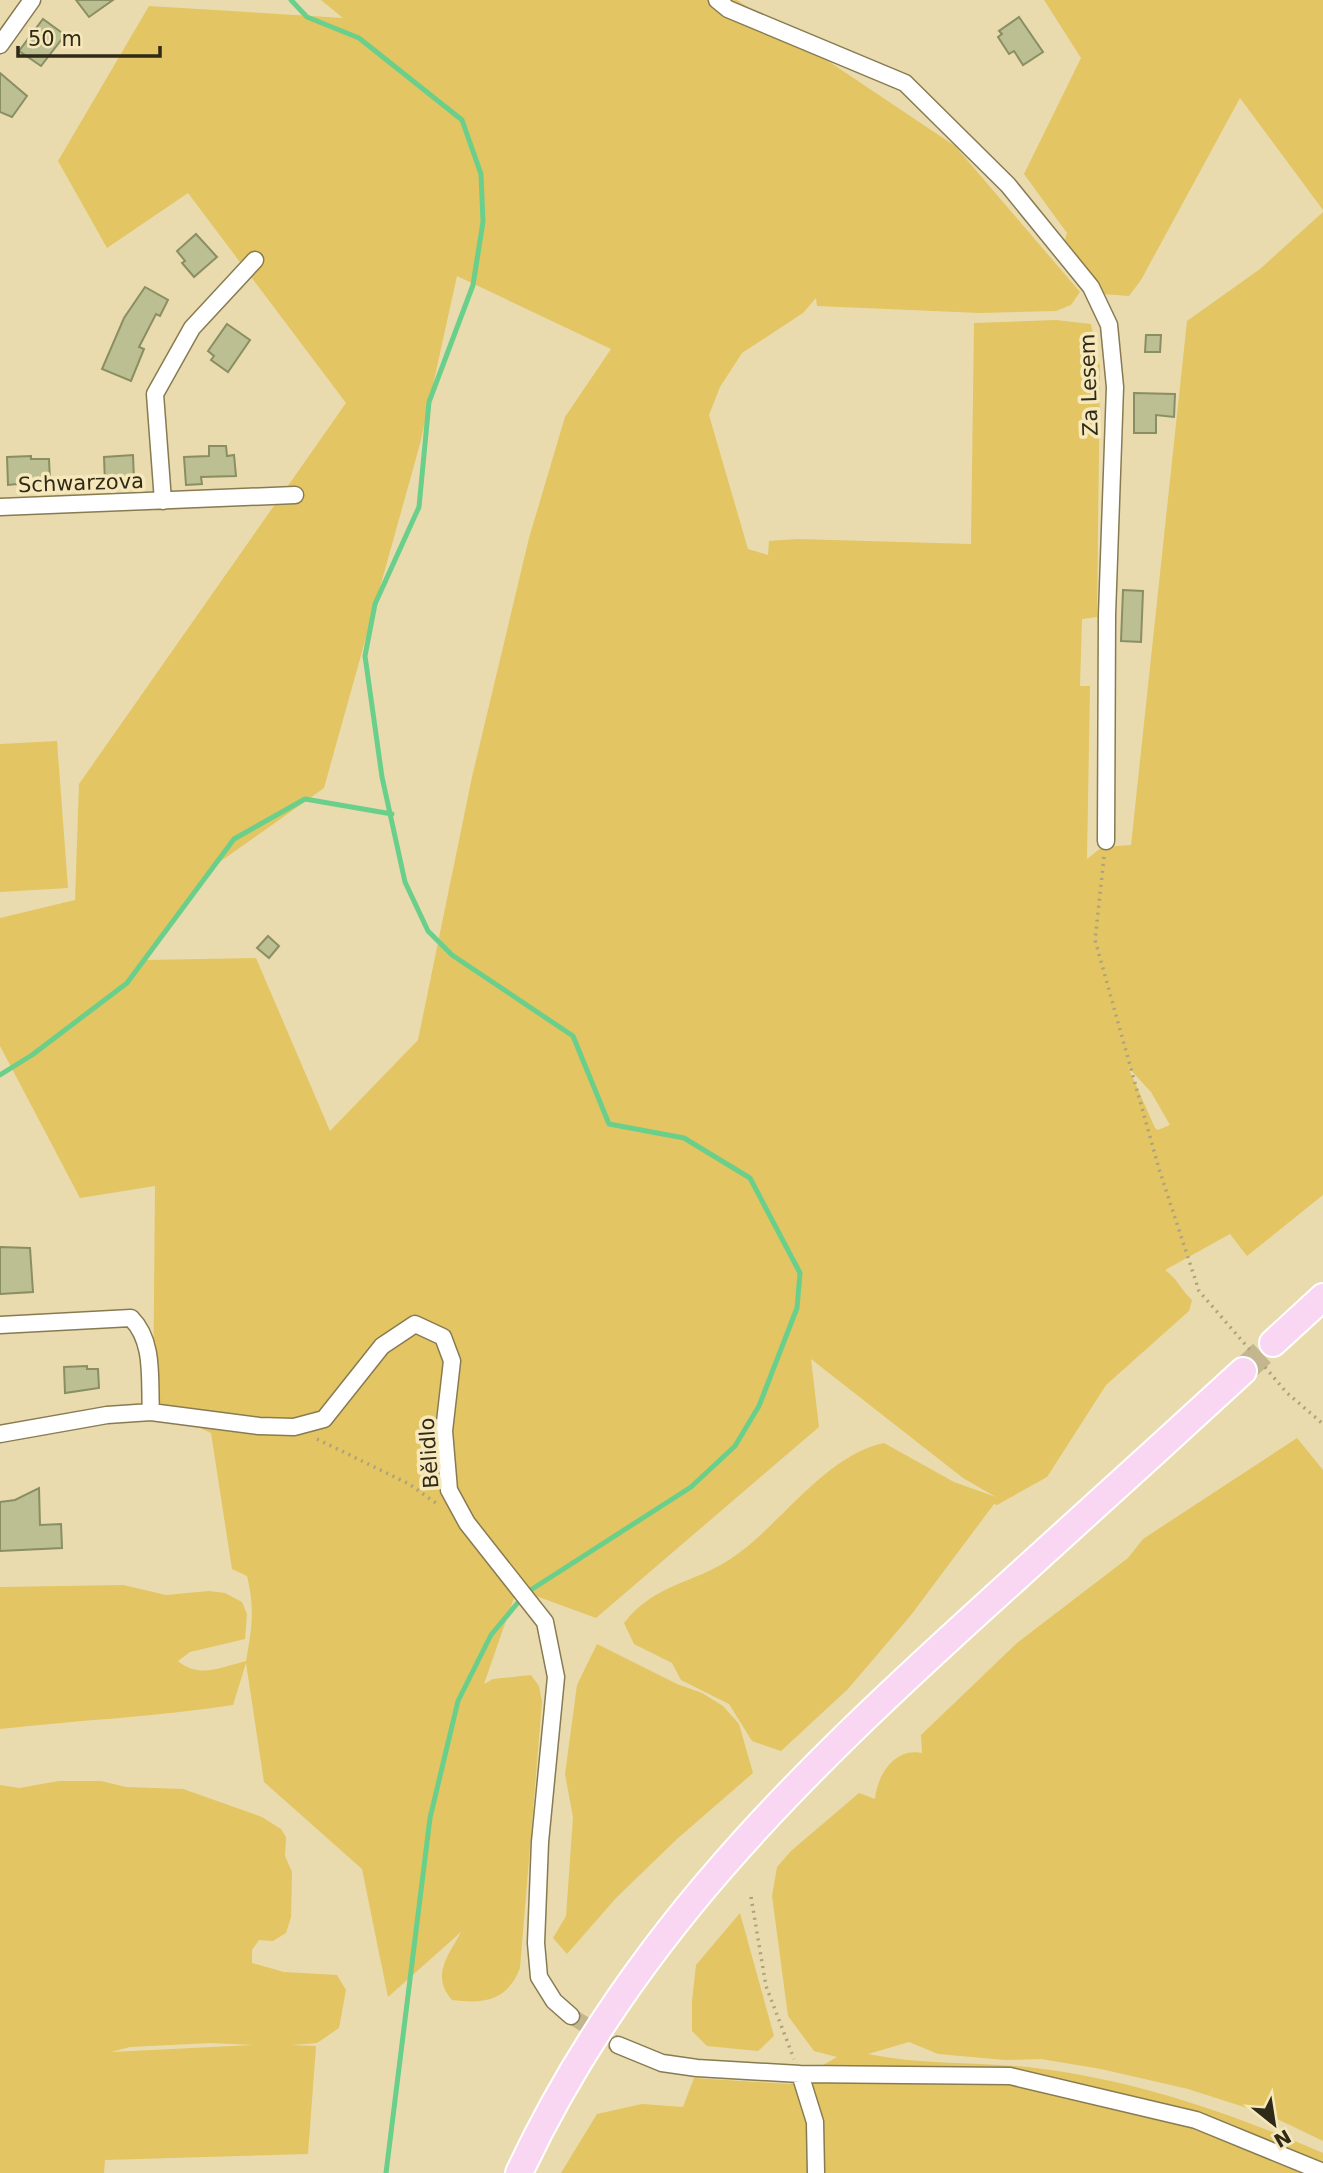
<svg xmlns="http://www.w3.org/2000/svg" width="1323" height="2173" viewBox="0 0 1323 2173" font-family="'DejaVu Sans',sans-serif">
	<rect width="100%" height="100%" fill="#e9dbae"/>
	<path fill="#e3c563" fill-rule="evenodd" d="M321 0H737L955 146 1080 292 1071 305 1056 311 980 313 817 306 816 298 803 313 742 353 720 387 709 415 748 549 768 555 769 541 797 539 971 544 974 323 1056 320 1091 324 1100 367 1097 617 1082 619 1080 686H1090L1087 859 1102 847 1131 845 1187 321 1260 269 1323 212V1195L1247 1256 1230 1234 1165 1270C1177 1278 1181 1290 1192 1300L1189 1311 1106 1385 1047 1477 997 1505 994 1504 911 1615 848 1689 781 1751 752 1741 729 1704 681 1680 672 1663 634 1644 624 1623C655 1583 694 1584 732 1558 780 1526 825 1455 884 1443L954 1482 996 1497 963 1478 811 1359 819 1427 596 1618 517 1589 484 1684 493 1679 531 1675 539 1686 542 1702 520 1968C507 2001 485 2004 452 2000 430 1975 449 1955 461 1932L388 1997 362 1869 264 1782 246 1663 233 1705C156 1717 78 1720 0 1729V1587L123 1585 166 1595 209 1591 225 1593 242 1602 247 1614 245 1639 190 1652 178 1661C199 1679 222 1667 246 1661 252 1628 255 1609 247 1576L232 1569 211 1433 153 1407 155 1186 80 1198 0 1046V918L75 900 79 784 346 403 188 193 107 248 58 161 149 6 343 18ZM457 276 611 349 565 417 529 538 472 777 418 1040 330 1131 256 958 146 960 214 866 324 788 420 444ZM1128 1067 1151 1092 1170 1125 1158 1130 1155 1128Z
		M1044 0H1323V210L1240 98 1141 280 1129 296 1102 294 1064 243 1067 233 1024 174 1081 58Z
		M57 741 68 888 0 892V744Z
		M1297 1438 1323 1470V2141L1269 2115 1188 2089 1101 2069 1041 2059 1005 2060 938 2054 909 2042 868 2054C926 2066 986 2061 1043 2069 1141 2082 1233 2114 1323 2153V2173H561L597 2114 642 2104 683 2107 694 2078 790 2084 837 2057 814 2051 788 2016 772 1896 777 1867 791 1851 859 1793 875 1799C877 1775 895 1747 922 1753L921 1735 1017 1643 1128 1558 1143 1539Z
		M597 1644 677 1684 702 1693 723 1706 739 1724 753 1773 677 1839 616 1898 567 1954 553 1938 566 1916 573 1817 565 1774 577 1685Z
		M59 1781H101L126 1787 183 1789 262 1817 281 1829 286 1837 285 1856 292 1872 291 1917 286 1933 273 1941 259 1940 252 1950V1963L284 1972 337 1975 346 1990 339 2028 317 2043 291 2045 316 2046 308 2154 105 2160 104 2173H0V1785L19 1788ZM211 2043 253 2045 111 2052 130 2047Z
		M740 1913 774 2036 758 2051 707 2046 692 2031V2001L696 1965Z"/>
	<g fill="none" stroke-linecap="round" stroke-linejoin="round">
		<path stroke="#6bcf8c" stroke-width="5" d="M291 0 307 17 359 38 462 120 481 174 483 222 473 285 429 402 419 507 375 604 365 656 382 777 405 882 428 931 452 955 573 1036 609 1124 684 1138 750 1178 800 1273 797 1308 759 1406 735 1446 691 1487 526 1593
			M0 1075 32 1055 127 983 234 839 305 799 392 814
			M386 2173 430 1818 458 1701 491 1635 520 1600"/>
	</g>
	<path fill="#bbbf92" stroke="#8a8e63" stroke-width="2" d="M76 0H113L89 17Z
		M1019 17 1043 52 1023 65 1014 51 1009 54 998 37 1002 34 999 31Z
		M43 19 65 35 41 66 19 51Z
		M0 73 27 96 12 117 0 112Z
		M196 234 217 257 194 277 182 263 185 261 177 251Z
		M145 287 168 300 160 316 156 314 139 347 144 349 131 381 102 369 124 318Z
		M227 324 250 340 228 372 211 360 214 356 208 351Z
		M1146 335H1161L1160 352H1145Z
		M1134 393 1175 394 1174 417 1156 415V433H1134Z
		M209 446H226L227 456 234 455 236 476 201 477 202 484 186 485 184 457 209 456Z
		M133 455 134 481 105 483 104 457Z
		M31 456V459H49L50 481 8 485 7 457Z
		M1123 590 1143 591 1141 642 1121 641Z
		M268 936 279 946 269 958 257 948Z
		M0 1247 30 1248 33 1292 0 1294Z
		M87 1366V1369H98L99 1388 65 1393 64 1367Z
		M39 1488 40 1525 61 1524 62 1548 0 1551V1502L15 1500Z"/>
	<g fill="none" stroke-linecap="round" stroke-linejoin="round">
		<path stroke="#c4b790" stroke-width="16" stroke-dasharray="16 8" stroke-linecap="butt" d="M571 2016 618 2045"/>
		<path stroke="#c4b790" stroke-width="26" stroke-dasharray="26 13" stroke-linecap="butt" d="M1243 1371 1273 1343"/>
		<defs>
			<path id="street" d="M717 0 728 9 905 83 1008 185 1091 287 1109 325 1115 387 1107 615 1106 841
				M0 45 32 0
				M163 501 155 394 192 328 255 260
				M0 507 295 495
				M0 1325 131 1318C155 1342 149 1380 151 1412
				M0 1434 107 1415 151 1412 259 1426 294 1427 324 1419 382 1346 415 1324 443 1337 452 1361 444 1431 449 1490 467 1523 545 1622 556 1677 540 1842 536 1943 539 1977 554 2001 571 2016
				M618 2045 662 2063 697 2068 800 2074 1010 2076 1196 2120 1323 2172
				M800 2074 815 2122 816 2173"/>
			<path id="primary" d="M1273 1343 1323 1297
				M519 2173C628 1940 797 1777 984 1607 1071 1528 1157 1450 1243 1371"/>
		</defs>
		<use href="#street" stroke="#887b51" stroke-width="19"/>
		<use href="#primary" stroke="#fff" stroke-width="30"/>
		<path stroke="#ada27e" stroke-width="3.5" stroke-dasharray="2 5" stroke-linecap="butt" d="M1104 857 1095 940 1159 1169 1199 1291 1250 1350
			M1265 1367 1286 1392 1323 1424
			M317 1439 409 1484 436 1503
			M751 1897 766 1986 794 2059"/>
		<use href="#street" stroke="#fff" stroke-width="16"/>
		<use href="#primary" stroke="#f9d7f3" stroke-width="26"/>
	</g>
	<g text-anchor="middle" stroke-width="7" stroke-linejoin="round" paint-order="stroke">
		<g font-size="21" fill="#2f2918" stroke="#f6e8ba">
			<text transform="translate(1089 385) rotate(-92)" y="7">Za Lesem</text>
			<text transform="translate(81 483) rotate(-2)" y="7">Schwarzova</text>
			<text transform="translate(429 1453) rotate(-94)" y="7">Bělidlo</text>
		</g>
	</g>
	<g transform="translate(1274 2124) rotate(150)" stroke="#f6e8ba" stroke-width="5" paint-order="stroke">
	<path d="M0-5L12 26L0 18L-12 26Z" fill="#2f2918"/>
	<text y="-10" font-size="19" font-weight="bold" text-anchor="middle" fill="#2f2918">N</text>
	</g>
	<path d="M18 46v10h142v-10" fill="none" stroke="#2f2918" stroke-width="3.5"/>
	<text x="28" y="46" font-size="21" fill="#2f2918" stroke="#f6e8ba" stroke-width="5" paint-order="stroke">50 m</text>
</svg>
